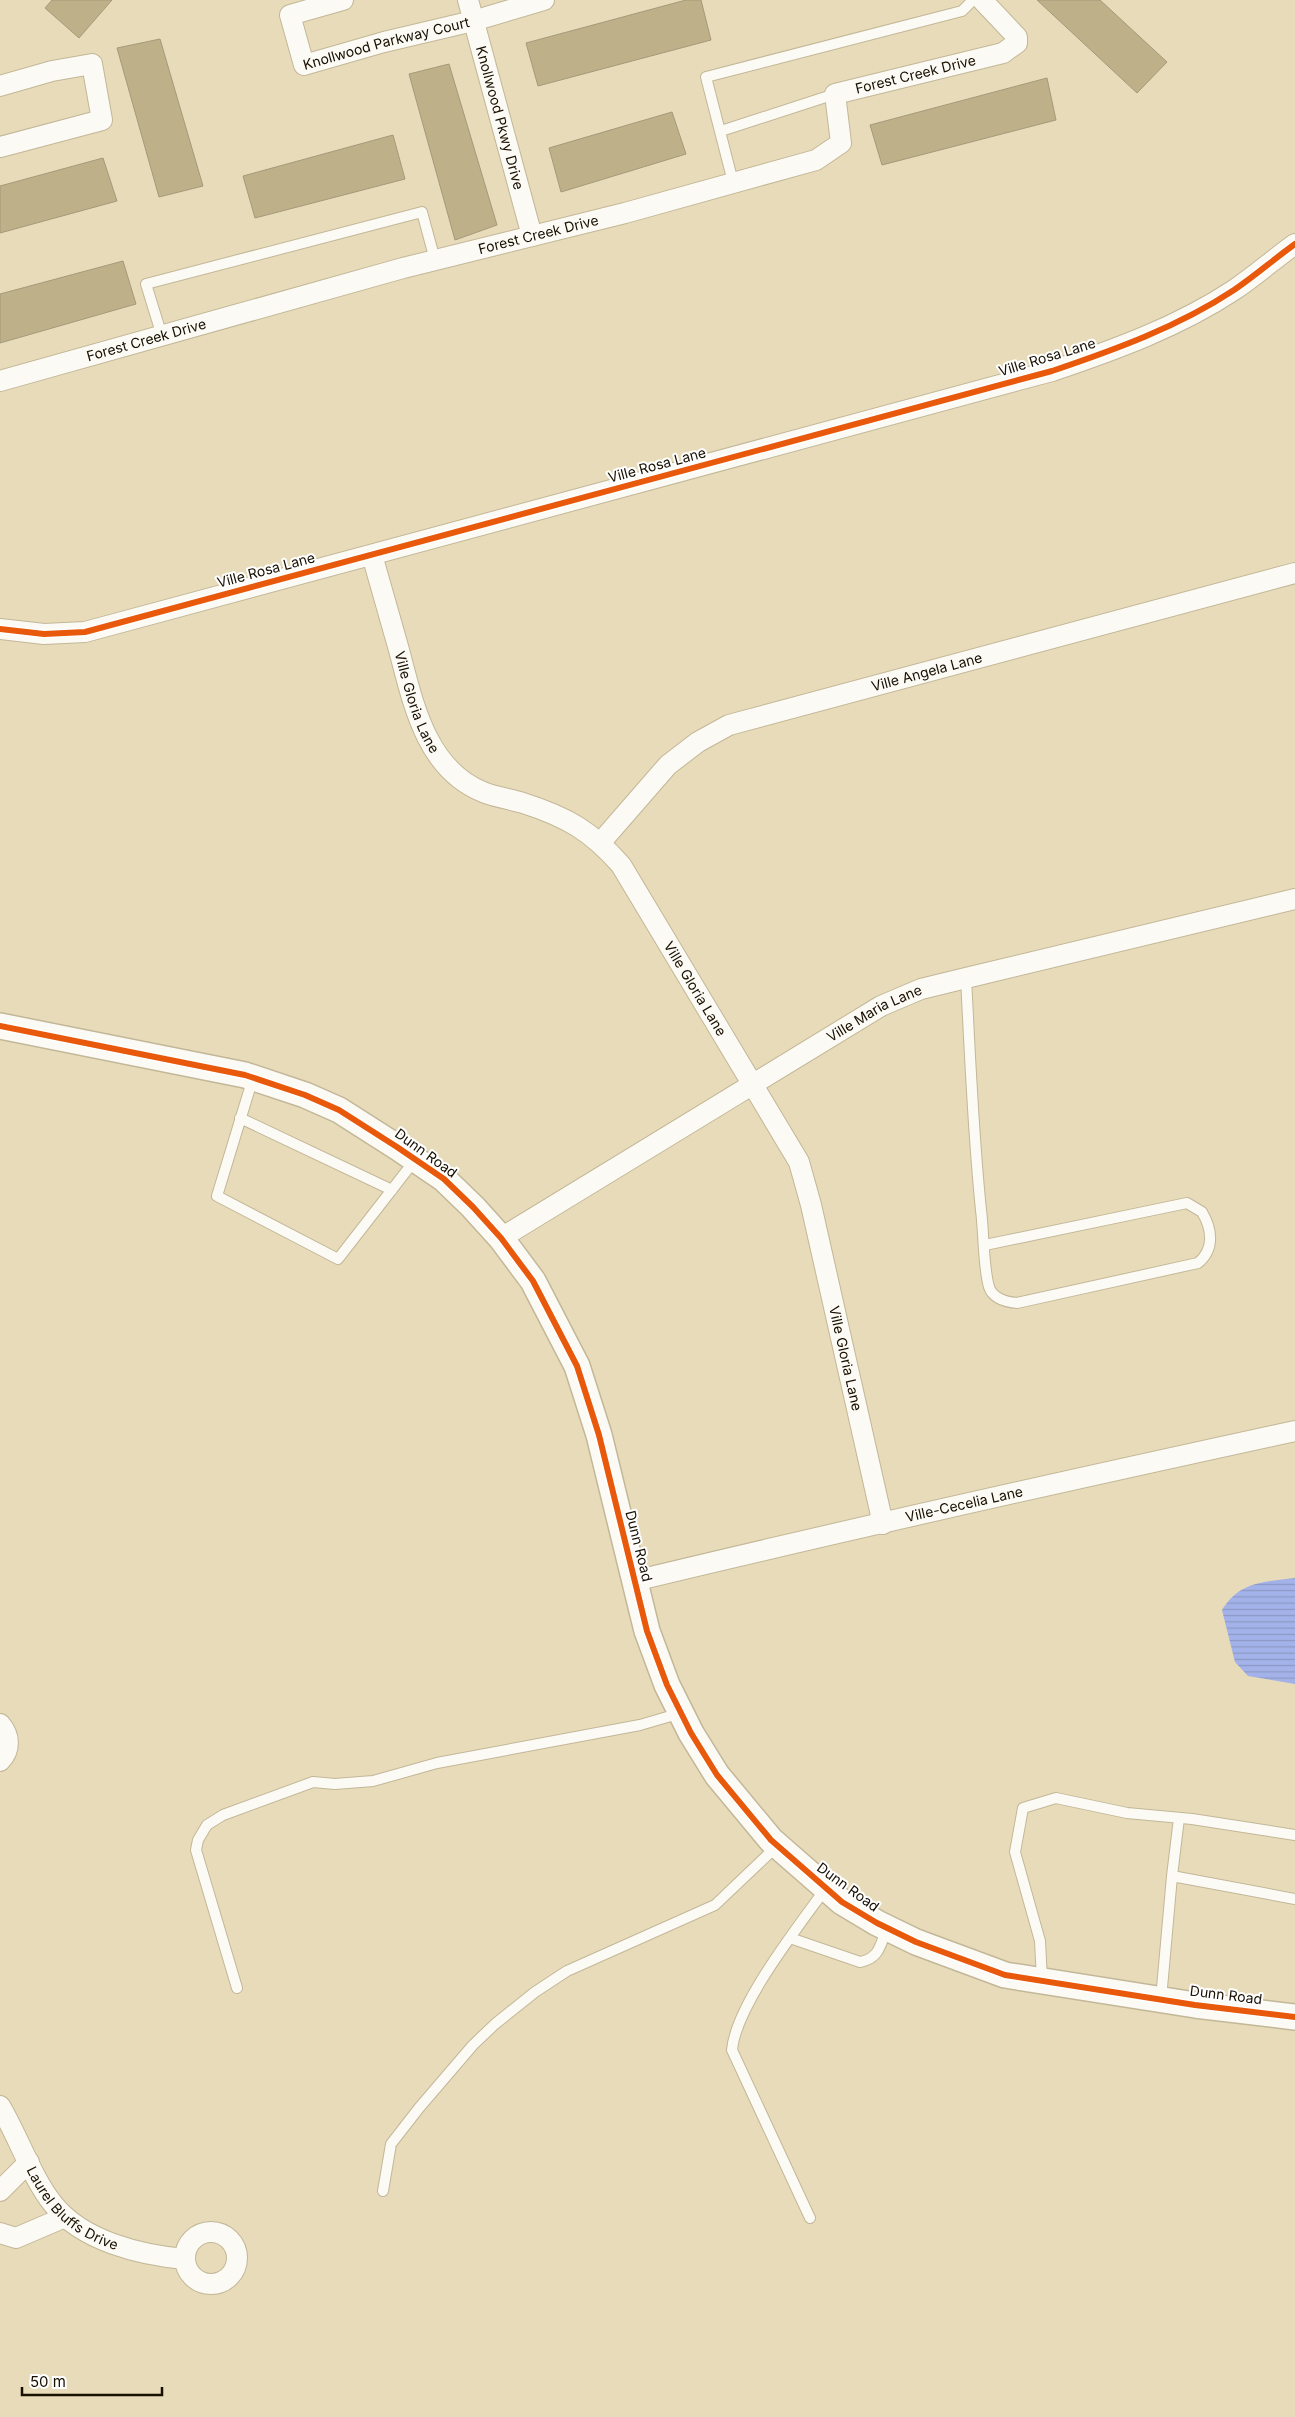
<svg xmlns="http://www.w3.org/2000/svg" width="1295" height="2417" viewBox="0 0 1295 2417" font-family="Inter,sans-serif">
	<defs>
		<pattern id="water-rules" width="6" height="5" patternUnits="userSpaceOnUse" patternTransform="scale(1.25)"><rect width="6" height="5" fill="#a3b2e8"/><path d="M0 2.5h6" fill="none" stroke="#8c98c5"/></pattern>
	</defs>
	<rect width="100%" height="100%" fill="#e8dbb9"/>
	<path fill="url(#water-rules)" d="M1295 1578V1684L1248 1676 1235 1662 1222 1610C1240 1581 1264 1582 1295 1578Z"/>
	<path fill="#beb18a" stroke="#a49979" d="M52 0H112L79 38 45 8Z
		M686 0H701L711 40 538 86 526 43Z
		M1037 0H1100L1167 62 1137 93Z
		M160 39 203 186 159 197 117 48Z
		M449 64 497 225 455 240 409 74Z
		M1047 78 1056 120 882 165 870 125Z
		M672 112 686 154 561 192 549 148Z
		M393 135 405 179 255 218 243 176Z
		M103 158 117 201 0 233V186Z
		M123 261 136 304 0 343V294Z"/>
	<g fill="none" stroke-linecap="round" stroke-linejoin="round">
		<defs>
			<path id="service" d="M721 131 835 94
				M733 182 706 77 962 11 973 0
				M162 336 146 284 422 212 435 260
				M966 978C970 1055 973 1133 981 1210 984 1233 983 1266 989 1287 993 1299 1006 1302 1017 1303L1198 1263C1215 1249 1212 1229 1202 1212L1187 1203 985 1245
				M253 1078 217 1196 338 1259 415 1160
				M240 1118 392 1190
				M1172 1876 1179 1818
				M790 1938 860 1962C880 1958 880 1945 887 1928
				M1042 1980 1040 1941 1015 1852 1023 1808 1056 1798 1127 1813 1192 1819 1295 1835
				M237 1988 196 1850 198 1840 207 1825 223 1815 313 1782 335 1784 373 1781 437 1763 640 1725 681 1713
				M1161 1999 1172 1876 1295 1899
				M383 2191 391 2144 419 2108 473 2045 495 2024 535 1992 567 1971 715 1905 777 1846
				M810 2218 732 2050C736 2005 798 1927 826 1888"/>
			<g id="minor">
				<path id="s1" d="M343 0 290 15 304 65 384 42 473 21 544 0"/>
				<path id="s2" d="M468 0 532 236"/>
				<path d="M0 86 52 71 92 64 102 120 0 147"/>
				<path id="s3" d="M0 381 403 268 625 213 816 160 841 143 835 94 1003 53 1017 43V37L982 0"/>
				<path id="s4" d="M372 555C381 586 390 618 399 650 413 703 426 769 483 792 495 797 510 799 523 803 567 817 591 831 621 865L799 1162 811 1205 883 1524"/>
				<path d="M0 629 44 634 85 632 1052 371C1114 350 1178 327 1234 290 1255 276 1274 259 1295 244"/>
				<path id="s5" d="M601 842 668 765 698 742 729 725 1295 573"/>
				<path id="s6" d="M501 1238 881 1006 921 989 966 978 1295 899"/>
				<path id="s7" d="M634 1581C854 1528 1074 1479 1295 1431"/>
				<path d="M0 1724C10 1735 11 1750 0 1761"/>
				<path id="s8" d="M0 2106C18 2136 32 2178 53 2204 82 2241 140 2255 185 2259"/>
				<path d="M0 2191 29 2162"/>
				<circle cx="211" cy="2258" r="26"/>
				<path d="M0 2233 16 2238 65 2217"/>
			</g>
			<path id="tertiary" d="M0 1026 245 1075 305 1095 339 1110 397 1147 444 1179 473 1207 501 1238 533 1281 577 1366 599 1435 647 1631 667 1685 691 1733 717 1775 771 1840 842 1902 877 1923 916 1942 1005 1975 1195 2005 1295 2017"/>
		</defs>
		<use href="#service" stroke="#c2b798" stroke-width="12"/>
		<use href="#minor" stroke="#c2b798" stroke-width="22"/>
		<use href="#tertiary" stroke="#c2b798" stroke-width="28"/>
		<use href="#service" stroke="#fcfaf4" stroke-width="10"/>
		<use href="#minor" stroke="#fcfaf4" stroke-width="20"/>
		<use href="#tertiary" stroke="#fcfaf4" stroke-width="25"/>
		<defs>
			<path id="cycleway" d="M0 629 44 634 85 632 1052 371C1114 350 1178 327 1234 290 1255 276 1274 259 1295 244
				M0 1026 245 1075 305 1095 339 1110 397 1147 444 1179 473 1207 501 1238 533 1281 577 1366 599 1435 647 1631 667 1685 691 1733 717 1775 771 1840 842 1902 877 1923 916 1942 1005 1975 1195 2005 1295 2017"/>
		</defs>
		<use href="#cycleway" stroke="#fff" stroke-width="9"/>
		<use href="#cycleway" stroke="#e8590c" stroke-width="6"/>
	</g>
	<g text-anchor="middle" stroke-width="4" stroke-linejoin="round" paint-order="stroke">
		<g font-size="14" fill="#170f00" stroke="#fff">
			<text dy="5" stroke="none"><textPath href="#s1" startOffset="192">Knollwood Parkway Court</textPath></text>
			<text dy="5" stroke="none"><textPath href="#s3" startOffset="1008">Forest Creek Drive</textPath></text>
			<text dy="5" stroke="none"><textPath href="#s2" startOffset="122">Knollwood Pkwy Drive</textPath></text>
			<text dy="5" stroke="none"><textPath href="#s3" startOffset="558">Forest Creek Drive</textPath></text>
			<text dy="5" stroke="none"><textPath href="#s3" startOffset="152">Forest Creek Drive</textPath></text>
			<text transform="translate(1047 357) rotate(-17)" y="5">Ville Rosa Lane</text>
			<text transform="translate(657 465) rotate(-15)" y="5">Ville Rosa Lane</text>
			<text transform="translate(266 570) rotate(-15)" y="5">Ville Rosa Lane</text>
			<text dy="5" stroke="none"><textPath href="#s5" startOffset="380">Ville Angela Lane</textPath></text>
			<text dy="5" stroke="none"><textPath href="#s4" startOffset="154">Ville Gloria Lane</textPath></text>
			<text dy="5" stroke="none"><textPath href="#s4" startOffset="574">Ville Gloria Lane</textPath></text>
			<text dy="5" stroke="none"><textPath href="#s6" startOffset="436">Ville Maria Lane</textPath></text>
			<text transform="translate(426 1153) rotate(36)" y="5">Dunn Road</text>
			<text dy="5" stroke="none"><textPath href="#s4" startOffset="978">Ville Gloria Lane</textPath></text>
			<text dy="5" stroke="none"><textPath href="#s7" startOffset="339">Ville-Cecelia Lane</textPath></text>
			<text transform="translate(639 1546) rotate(76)" y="5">Dunn Road</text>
			<text transform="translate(848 1887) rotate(36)" y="5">Dunn Road</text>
			<text transform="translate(1226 1995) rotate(7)" y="5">Dunn Road</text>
			<text dy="5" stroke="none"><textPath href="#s8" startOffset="129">Laurel Bluffs Drive</textPath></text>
		</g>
	</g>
	<path d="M22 2387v8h140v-8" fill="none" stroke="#170f00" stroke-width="2.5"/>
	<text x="30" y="2387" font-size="15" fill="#170f00" stroke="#ffffff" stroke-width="4" paint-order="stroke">50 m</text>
</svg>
